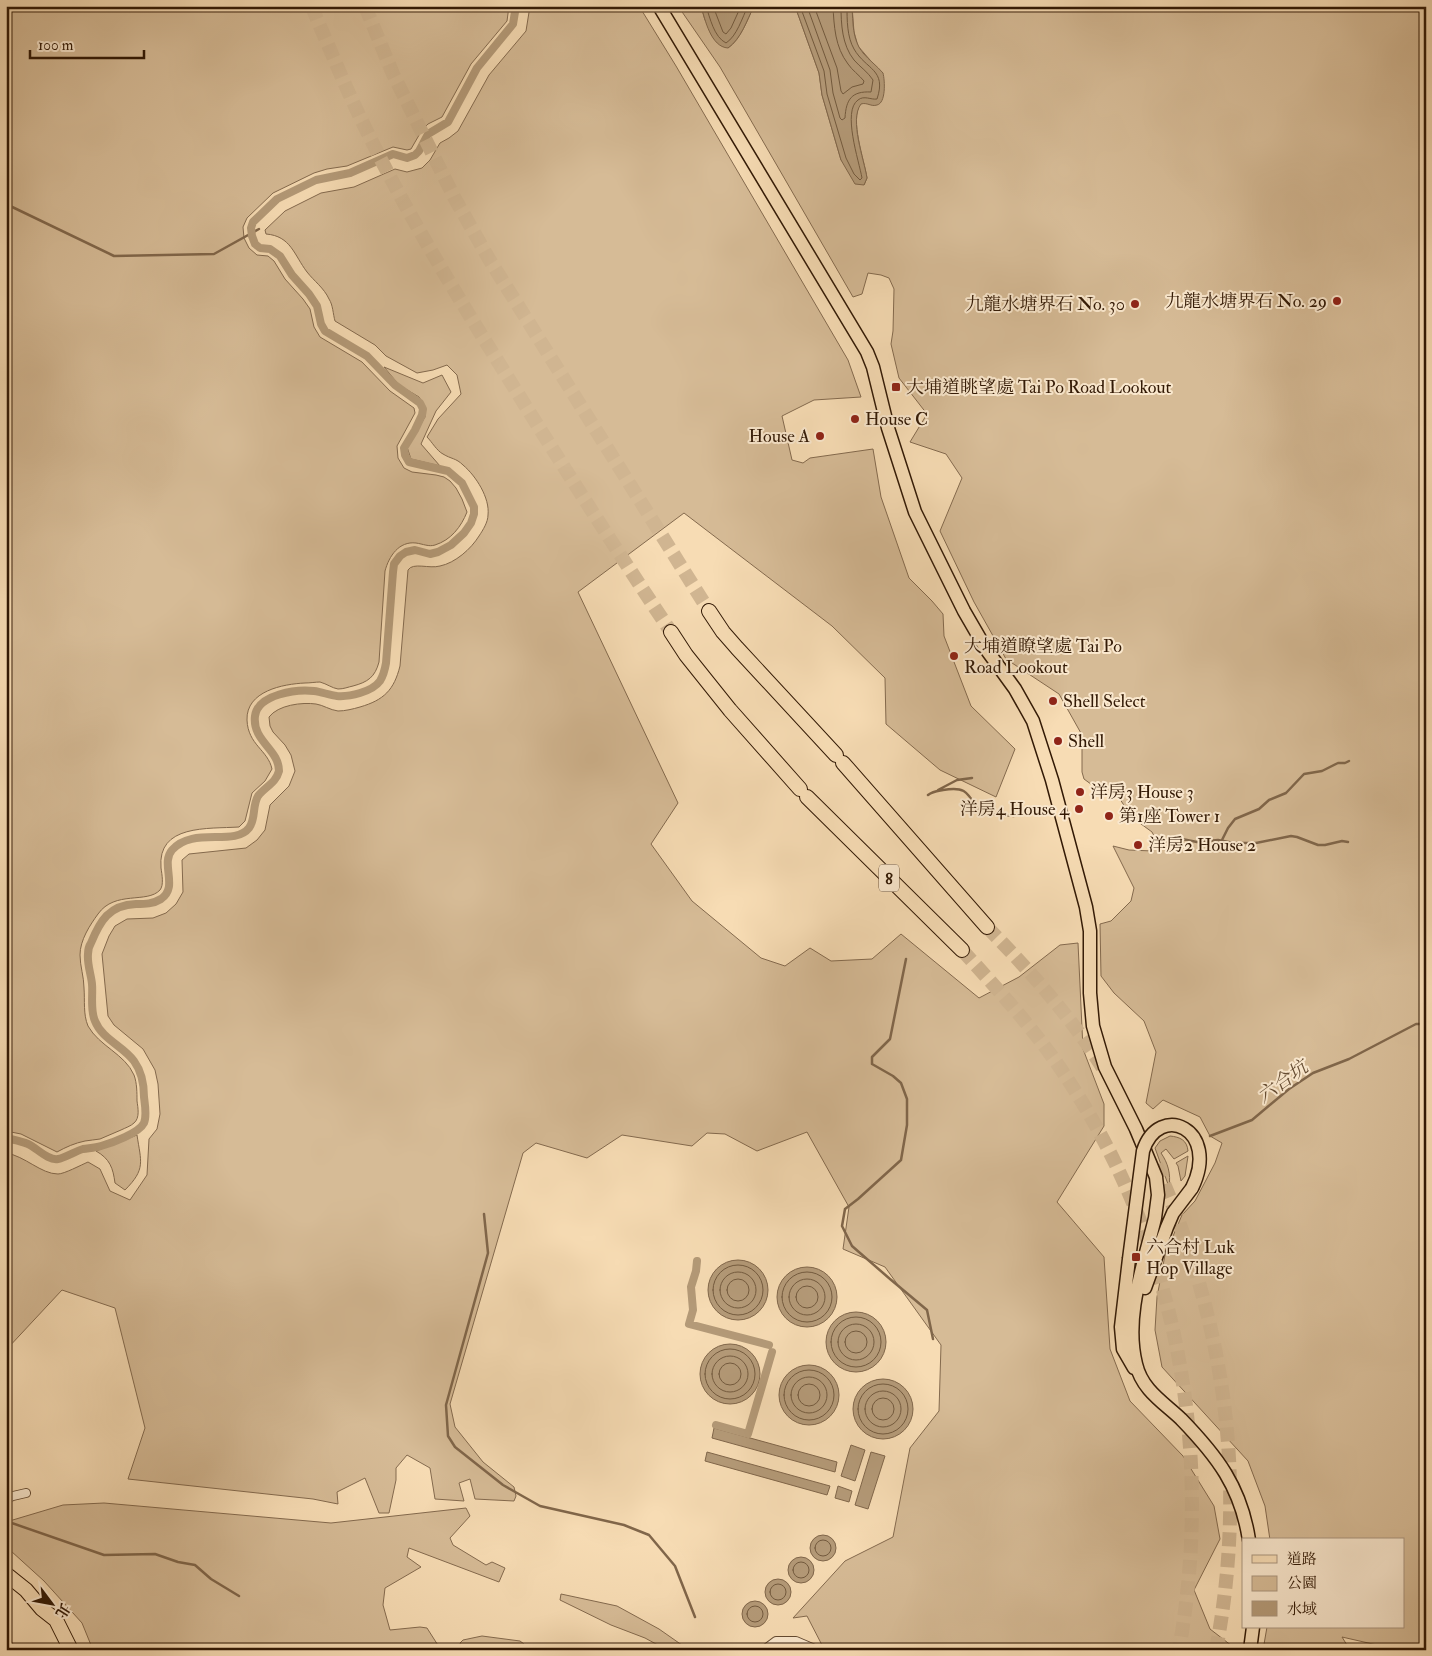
<svg xmlns="http://www.w3.org/2000/svg" width="1432" height="1656" viewBox="0 0 1432 1656" font-family="'IM FELL Double Pica','Noto Serif TC',serif">
	<rect width="100%" height="100%" fill="#f7dcb4"/>
	<filter id="stains"><feTurbulence type="fractalNoise" baseFrequency=".004" numOctaves="4"/><feColorMatrix values="0 0 0 0 .2 0 0 0 0 .09 0 0 0 0 .02 0 0 0 .5 -.17"/></filter>
	<radialGradient id="worn" r=".72"><stop offset=".6" stop-color="#630" stop-opacity="0"/><stop offset="1" stop-color="#630" stop-opacity=".3"/></radialGradient>
	<path fill="#d6bb96" stroke="#846a4e" d="M6 6H509L507 21 471 64 442 117 428 124 422 130 411 149 407 150 393 147 347 166 327 169 314 173 273 193 247 218 243 227 244 238 249 248 257 255 268 256 274 261 285 279 303 299 310 309 314 327 320 337 362 362 390 391 414 408 415 413 397 446 398 458 404 468 412 472 436 475 444 477 450 481 456 488 462 499 467 512C461 527 451 540 435 545 429 547 423 544 416 543 399 541 389 556 385 571L379 662C375 677 368 682 353 686 348 687 344 689 338 689 332 688 327 684 320 682 316 682 310 683 305 683 283 684 246 691 247 720 248 745 268 750 272 769L265 781 252 793 245 821 239 827C208 829 157 824 161 868 162 875 164 885 160 890 147 904 115 890 98 914 90 925 80 940 80 955 80 966 84 977 84 988 85 1001 83 1014 88 1026 99 1046 125 1054 134 1075 137 1083 137 1093 137 1101 138 1108 140 1118 134 1123 131 1126 125 1128 121 1130 114 1133 107 1136 100 1139 95 1140 90 1140 85 1141 75 1143 66 1147 57 1152L21 1134 6 1131Z
		M530 6H639L676 66 848 360 861 397 814 400 782 416 792 460 803 463 810 458 873 449 881 497 909 578 932 601 943 614 944 636 971 706 1015 749 996 797 940 770 886 724 885 678 832 626 684 513 578 592 678 803 651 844 692 901 761 958 785 966 810 948 831 961 872 959 901 934 979 998 1019 977 1060 945 1078 943 1083 1049 1104 1104V1126L1057 1202 1104 1257 1110 1349 1130 1401 1183 1456 1214 1506 1220 1539 1194 1590 1210 1629 1232 1646 1231 1650H826L823 1647 807 1616 793 1618 845 1561 893 1537 910 1448 939 1411 941 1345 885 1267 843 1249 849 1207 807 1132 757 1151 725 1134 707 1133 692 1146 622 1135 587 1158 536 1143 523 1153 450 1404 455 1427 483 1462 514 1487 516 1496 514 1501 475 1499 470 1479 459 1483 464 1501 435 1499 430 1468 407 1455 396 1468V1480L389 1513H379L365 1478 337 1492 338 1504 313 1499 128 1479 145 1428 115 1308 62 1290 6 1350V1153C25 1156 41 1174 58 1174 64 1174 81 1165 88 1162L100 1169 110 1191 130 1200 147 1175 149 1139 157 1129 160 1114 158 1084 155 1070 143 1049 114 1025 108 1016 102 954 109 936 115 926 127 919 153 918 166 913 176 904 183 892 182 860 189 854 246 848 257 840 265 830 270 805 289 786 295 771 291 755 285 745 273 732 270 726 269 717C278 705 302 702 316 704 323 705 330 710 338 711 345 711 353 709 360 707 384 700 394 690 400 666L408 570C413 562 429 569 440 566 455 563 471 549 479 536 483 530 488 522 488 515 490 498 476 476 463 465 456 458 451 459 443 454 437 451 432 442 427 437L438 419 461 394 457 375 447 365 433 370 417 373 386 356 375 345 335 321C333 314 333 305 329 299 324 288 314 281 307 272 294 255 291 236 266 234L265 230 285 211 321 193 354 187 395 169 407 172 422 168 430 160 440 143 449 138 458 131 489 75 526 31Z
		M678 6H701L705 20 728 48C741 39 747 20 754 6H795L819 73 822 95 841 160 864 185 867 178C864 159 850 120 860 104L864 102 874 105 870 60 858 46 854 32 852 6H1426V1650H1399L1342 1637 1350 1650H1263L1267 1627H1403V1540H1270L1265 1506 1248 1461 1162 1367 1155 1330 1157 1297 1165 1255 1182 1215 1195 1201 1215 1163 1222 1143 1210 1136 1200 1117 1163 1100 1153 1109 1146 1103 1156 1052 1144 1021 1114 993 1101 976 1100 924 1111 921 1131 901 1134 888 1113 846 1129 850 1153 851 1157 842 1152 832 1137 821 1127 810 1116 793 1109 790H1099L1084 779 1082 772V735L1059 694 1006 659 974 602 940 531 962 478 946 454 910 442 927 414 899 378 891 344 893 331 894 289 889 278 881 275 868 273 862 294 853 297 720 67Z
		M384 367 423 383 442 375 451 392 436 411 421 444 440 466 411 459 407 447 425 417V407L419 397 399 385Z
		M137 1135C141 1162 146 1169 125 1190L115 1183C113 1168 110 1159 96 1151Z
		M1170 1136C1180 1137 1187 1140 1188 1151L1174 1159 1166 1149 1161 1153C1168 1163 1171 1174 1169 1187L1155 1148 1160 1141Z
		M1188 1156 1185 1176 1181 1181 1178 1166 1176 1163Z
		M104 1503 331 1523 466 1508 470 1516 450 1538 453 1545 486 1565 492 1562 505 1568 499 1582 409 1548 407 1557 421 1567 385 1588 383 1605 390 1630 420 1627 427 1628 441 1650H93L82 1623 44 1581 11 1551 6 1532V1522L63 1505Z
		M561 1594 617 1606 659 1629 689 1650H667L645 1638 611 1625 560 1600Z
		M482 1636 520 1641 524 1644 526 1650H462L460 1643 463 1640Z"/>
	<path fill="#b49a78" stroke="#80664a" d="M701 6H754C747 20 741 39 728 48 711 47 705 20 701 6Z
		M795 6H852C853 22 852 40 863 53 869 60 877 66 883 73 885 81 886 103 877 105 871 107 867 102 861 104 849 120 864 159 867 178L864 185 855 184 841 160 822 95 819 73Z
		M708 1290a30 30 0 1 1 60 0a30 30 0 1 1-60 0Z
		M777 1297a30 30 0 1 1 60 0a30 30 0 1 1-60 0Z
		M826 1342a30 30 0 1 1 60 0a30 30 0 1 1-60 0Z
		M700 1374a30 30 0 1 1 60 0a30 30 0 1 1-60 0Z
		M779 1395a30 30 0 1 1 60 0a30 30 0 1 1-60 0Z
		M853 1409a30 30 0 1 1 60 0a30 30 0 1 1-60 0Z
		M714 1428 837 1462 835 1472 712 1438Z
		M851 1445 865 1450 855 1481 841 1476Z
		M707 1452 830 1486 827 1495 705 1461Z
		M871 1452 885 1456 868 1509 855 1505Z
		M838 1486 852 1491 849 1502 835 1498Z
		M810 1548a13 13 0 1 1 26 0a13 13 0 1 1-26 0Z
		M788 1570a13 13 0 1 1 26 0a13 13 0 1 1-26 0Z
		M765 1592a13 13 0 1 1 26 0a13 13 0 1 1-26 0Z
		M742 1614a13 13 0 1 1 26 0a13 13 0 1 1-26 0Z"/>
	<g fill="none" stroke-linecap="round" stroke-linejoin="round">
		<path stroke="#735a3e" stroke-width="1" d="M706 6C710 18 714 37 726 43 737 36 742 18 748 6
			M713 6 723 32 726 34 731 28 741 6
			M800 6 824 71 827 94 846 158 854 174 860 180 862 178C859 161 842 111 858 100 864 95 871 100 877 99 887 69 866 70 854 49 847 37 847 20 847 6
			M807 6 830 70 833 93 840 118 842 120 845 118C846 99 852 91 871 92L873 80C868 72 860 67 854 60 842 45 841 24 841 6
			M814 6 837 68 841 91 843 94 852 87 863 84 864 81C859 75 852 70 848 64 835 47 834 26 833 6
			M713 1290a25 25 0 1 1 50 0a25 25 0 1 1-50 0Z
			M720 1290a18 18 0 1 1 36 0a18 18 0 1 1-36 0Z
			M782 1297a25 25 0 1 1 50 0a25 25 0 1 1-50 0Z
			M789 1297a18 18 0 1 1 36 0a18 18 0 1 1-36 0Z
			M727 1290a11 11 0 1 1 22 0a11 11 0 1 1-22 0Z
			M796 1297a11 11 0 1 1 22 0a11 11 0 1 1-22 0Z
			M831 1342a25 25 0 1 1 50 0a25 25 0 1 1-50 0Z
			M838 1342a18 18 0 1 1 36 0a18 18 0 1 1-36 0Z
			M845 1342a11 11 0 1 1 22 0a11 11 0 1 1-22 0Z
			M705 1374a25 25 0 1 1 50 0a25 25 0 1 1-50 0Z
			M712 1374a18 18 0 1 1 36 0a18 18 0 1 1-36 0Z
			M719 1374a11 11 0 1 1 22 0a11 11 0 1 1-22 0Z
			M784 1395a25 25 0 1 1 50 0a25 25 0 1 1-50 0Z
			M791 1395a18 18 0 1 1 36 0a18 18 0 1 1-36 0Z
			M798 1395a11 11 0 1 1 22 0a11 11 0 1 1-22 0Z
			M858 1409a25 25 0 1 1 50 0a25 25 0 1 1-50 0Z
			M865 1409a18 18 0 1 1 36 0a18 18 0 1 1-36 0Z
			M872 1409a11 11 0 1 1 22 0a11 11 0 1 1-22 0Z
			M815 1548a8 8 0 1 1 16 0a8 8 0 1 1-16 0Z
			M793 1570a8 8 0 1 1 16 0a8 8 0 1 1-16 0Z
			M770 1592a8 8 0 1 1 16 0a8 8 0 1 1-16 0Z
			M747 1614a8 8 0 1 1 16 0a8 8 0 1 1-16 0Z"/>
		<path stroke="#80664a" stroke-width="2.5" d="M6 204 114 256 214 254 259 229
			M938 790 957 780 972 778
			M928 795C933 791 937 791 943 790 965 786 967 792 978 809L992 814 1014 816
			M1222 840 1228 828 1235 819 1259 809 1269 800 1286 793 1304 774 1322 771 1338 763H1345L1349 761
			M1157 844 1173 839H1182L1197 842 1218 840 1234 843H1256L1291 836 1297 837 1318 845H1325L1342 841 1348 842
			M906 959 890 1039 872 1057V1064L893 1076 901 1083 907 1099V1125L901 1160 858 1199 845 1209 842 1226 852 1246 890 1279 927 1310 933 1339
			M1210 1136 1252 1120 1289 1089 1313 1073 1349 1059 1416 1024H1426
			M484 1214 488 1253 446 1405 448 1436 455 1447 503 1485 540 1506 624 1525 649 1535 675 1566 695 1617
			M6 1521 104 1555 155 1554 178 1562 195 1565 211 1579 239 1596"/>
		<path stroke="#b49a78" stroke-width="8" d="M6 1138C14 1140 21 1141 28 1144 37 1148 48 1161 58 1159 64 1158 76 1151 83 1149 89 1148 95 1148 101 1146 112 1143 139 1133 144 1123 147 1116 145 1105 144 1097 144 1084 142 1072 134 1061 123 1046 102 1039 95 1021 90 1010 93 996 92 984 91 974 87 964 88 954 88 950 89 946 91 943 100 921 109 905 136 904 145 904 153 904 161 899 179 887 160 864 172 850 193 826 234 847 249 828 256 819 252 806 258 796 265 787 276 783 279 771 279 749 252 741 255 716 258 694 297 689 314 691 322 692 329 695 337 696 349 697 372 692 380 681 383 676 385 669 386 663L393 572 394 564 400 556 406 552 415 550 430 554 438 552 451 545 464 533 471 523 474 514V507L462 483 448 471 409 462 405 455 404 448 415 430 422 415 423 409 420 403 395 385 367 356 325 331 321 324 317 306 309 294 292 275 280 256 270 249 260 248 255 244 252 236 251 228 253 222 277 199 316 180 350 173 393 154 407 158 415 155 419 151 428 134 448 122 477 68 513 24 516 6
			M697 1261 696 1271 691 1287 693 1310 689 1324 769 1345
			M716 1425 748 1434 772 1352"/>
		<path stroke="#d0b591" stroke-width="14" stroke-dasharray="14 7" stroke-linecap="butt" d="M312 6C319 26 329 46 337 66 382 172 441 270 502 368 557 457 613 545 671 632
			M365 6 393 74 454 197 489 259 709 611
			M987 927C1031 972 1073 1019 1106 1073
			M962 950C993 984 1024 1018 1051 1055 1174 1227 1216 1443 1179 1650
			M1156 1165C1225 1321 1248 1481 1216 1650"/>
		<defs>
			<path id="street" d="M6 1499 13 1496 26 1493
				M717 1650H730
				M764 1650 776 1641H796L817 1650"/>
			<path id="primary" d="M659 6 867 352 873 367 888 428 915 512 964 611 986 649 1015 689 1033 721 1052 780 1086 907 1090 931V993L1093 1026 1105 1067 1136 1129 1156 1177 1158 1195 1155 1218C1144 1264 1124 1316 1136 1364 1142 1390 1163 1402 1181 1419 1217 1456 1241 1487 1249 1540
				M1129 1259 1121 1327 1123 1349 1134 1368
				M1145 1288 1167 1227 1173 1213 1192 1188
				M1250 1650 1253 1627"/>
			<path id="highway" d="M709 611 723 632 737 648 836 755
				M671 632 686 655 730 710 800 789
				M843 763 987 927
				M807 797 962 950
				M6 1574 26 1590 42 1609 56 1620 71 1650
				M6 1648 8 1650"/>
		</defs>
		<use href="#street" stroke="#634a31" stroke-width="10"/>
		<use href="#primary" stroke="#321905" stroke-width="15"/>
		<use href="#highway" stroke="#321905" stroke-width="16"/>
		<use href="#street" stroke="#fae8ce" stroke-width="8"/>
		<use href="#primary" stroke="#f7dcb4" stroke-width="12"/>
		<use href="#highway" stroke="#f7dcb4" stroke-width="14"/>
		<defs>
			<path id="primary-bridge" d="M1129 1259 1143 1151C1159 1101 1221 1129 1192 1188"/>
		</defs>
		<use href="#primary-bridge" stroke="#321905" stroke-width="15" stroke-linecap="butt"/>
		<use href="#primary-bridge" stroke="#f7dcb4" stroke-width="12"/>
	</g>
	<g fill="#8f2418" stroke="#fae8ce" stroke-width="2">
		<circle cx="1337" cy="301" r="5"/>
		<circle cx="1135" cy="304" r="5"/>
		<rect x="891" y="382" width="10" height="10" rx="2.5"/>
		<circle cx="855" cy="419" r="5"/>
		<circle cx="820" cy="436" r="5"/>
		<circle cx="954" cy="656" r="5"/>
		<circle cx="1053" cy="701" r="5"/>
		<circle cx="1058" cy="741" r="5"/>
		<circle cx="1080" cy="792" r="5"/>
		<circle cx="1079" cy="809" r="5"/>
		<circle cx="1109" cy="816" r="5"/>
		<circle cx="1138" cy="845" r="5"/>
		<rect x="1131" y="1252" width="10" height="10" rx="2.5"/>
	</g>
	<g text-anchor="middle" stroke-width="4" stroke-linejoin="round" paint-order="stroke">
		<rect fill="#fae8ce" stroke="#6e5741" stroke-width="1" x="879" y="864.5" width="20" height="27" rx="4"/>
		<g font-size="16" font-weight="bold" fill="#321905">
			<text x="889" y="884">8</text>
		</g>
		<g font-size="18" fill="#321905" stroke="#fae8ce" text-anchor="start">
			<text x="1327" y="307" text-anchor="end">九龍水塘界石 No. 29</text>
			<text x="1125" y="310" text-anchor="end">九龍水塘界石 No. 30</text>
			<text x="906" y="393">大埔道眺望處 Tai Po Road Lookout</text>
			<text x="865" y="425">House C</text>
			<text x="810" y="442" text-anchor="end">House A</text>
			<text x="964" y="652">大埔道瞭望處 Tai Po<tspan x="964" dy="21">Road Lookout</tspan></text>
			<text x="1063" y="707">Shell Select</text>
			<text x="1068" y="747">Shell</text>
			<text x="1090" y="798">洋房3 House 3</text>
			<text x="1069" y="815" text-anchor="end">洋房4 House 4</text>
			<text x="1119" y="822">第1座 Tower 1</text>
			<text x="1148" y="851">洋房2 House 2</text>
			<text x="1146" y="1253">六合村 Luk<tspan x="1146" dy="21">Hop Village</tspan></text>
		</g>
		<g font-size="19" font-style="italic" fill="#664d33" stroke="#fae8ce">
			<text transform="translate(1282 1081) rotate(-36)" y="7">六合坑</text>
		</g>
	</g>
	<rect width="1432" height="1656" fill="none" stroke="#f7dcb4" stroke-width="25"/>
	<rect x="8" y="8" width="1417" height="1641" fill="none" stroke="#321905" stroke-width="2.5"/>
	<rect x="12" y="12" width="1407" height="1631" fill="none" stroke="#321905"/>
	<rect x="1242" y="1538" width="162" height="90" fill="#fae8ce" stroke="#aa957e"/>
	<rect x="1252" y="1555" width="25" height="8" fill="#f7dcb4" stroke="#aa957e"/>
	<text x="1287" y="1564" font-size="15" fill="#321905">道路</text>
	<rect x="1252" y="1576" width="25" height="15" fill="#d6bb96" stroke="#aa957e"/>
	<text x="1287" y="1588" font-size="15" fill="#321905">公園</text>
	<rect x="1252" y="1601" width="25" height="15" fill="#b49a78" stroke="#aa957e"/>
	<text x="1287" y="1614" font-size="15" fill="#321905">水域</text>
	<g transform="translate(52 1604) rotate(122)" stroke="#fae8ce" stroke-width="4" paint-order="stroke">
	<path d="M0-4L9 19L0 12L-9 19Z" fill="#321905"/>
	<text y="-8" font-size="14" font-weight="bold" text-anchor="middle" fill="#321905">北</text>
	</g>
	<path d="M30 50v8h114v-8" fill="none" stroke="#321905" stroke-width="2.5"/>
	<text x="38" y="50" font-size="15" fill="#321905" stroke="#fae8ce" stroke-width="4" paint-order="stroke">100 m</text>
	<rect width="100%" height="100%" filter="url(#stains)"/>
	<rect width="100%" height="100%" fill="url(#worn)"/>
</svg>
